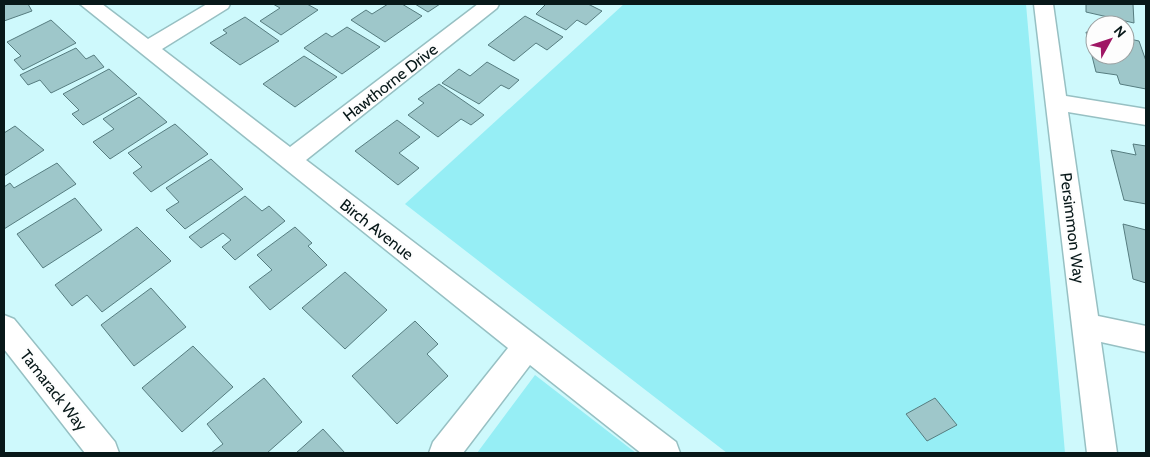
<svg xmlns="http://www.w3.org/2000/svg" width="1150" height="457" viewBox="0 0 1150 457" font-family="Cabin,sans-serif">
	<rect width="100%" height="100%" fill="#cef9fc"/>
	<path fill="#96eef5" d="M624 4H1026L1065 453H727L405 204Z
		M535 375 636 453H477Z"/>
	<path fill="#9ec7ca" stroke="#567d80" d="M4 4H28L32 11 4 21Z
		M273 4H307L318 10 281 35 260 21 280 8Z
		M388 4H402L422 16 385 42 351 20 366 10 372 14Z
		M415 4H440L428 12Z
		M546 4H588L602 11 586 25 577 20 566 30 536 14Z
		M1086 4H1133L1134 23 1086 12Z
		M525 16 563 37 547 50 536 43 514 61 488 45Z
		M245 17 279 41 240 65 210 43 227 33 223 30Z
		M51 20 76 43 23 70 14 60 21 56 7 42Z
		M347 27 380 47 342 74 304 48 326 33 332 37Z
		M1086 32 1095 34V55H1125V38L1139 41 1146 61V89L1120 84 1117 75 1096 72Z
		M76 48 86 59 94 55 104 67 51 93 40 80 28 85 20 75Z
		M304 56 337 77 295 107 263 84Z
		M487 62 519 80 509 89 501 85 479 104 442 83 459 69 470 76Z
		M109 69 137 94 83 125 72 114 79 110 63 94Z
		M439 84 484 115 471 125 461 119 438 137 408 115 424 103 418 99Z
		M139 97 167 122 110 159 93 142 114 129 103 119Z
		M397 120 420 137 399 153 419 168 398 185 355 151Z
		M175 124 208 154 151 192 133 173 142 167 128 153Z
		M15 126 44 150 4 176V133Z
		M1133 144 1146 146V204L1124 200 1111 150 1136 155Z
		M211 159 243 189 185 229 166 210 179 202 166 188Z
		M57 163 76 184 4 229V187L10 183 14 188Z
		M245 196 262 211 269 206 285 221 235 260 222 247 231 240 223 233 201 248 189 237Z
		M75 198 102 230 43 268 17 234Z
		M1123 224 1146 230V283L1133 279Z
		M137 227 171 261 102 312 87 295 72 306 55 285Z
		M295 227 312 243 308 246 327 265 270 310 249 287 272 270 257 255Z
		M345 272 387 310 345 349 302 308Z
		M151 288 186 327 134 366 101 325Z
		M415 321 438 344 427 354 448 376 397 424 352 376Z
		M193 346 233 387 182 432 142 388Z
		M264 378 302 422 267 453H211L223 444 207 424Z
		M935 398 957 425 927 441 906 414Z
		M323 429 345 453H296Z"/>
	<g fill="none" stroke-linecap="round" stroke-linejoin="round">
		<defs>
			<path id="street" d="M80 4H102L148 39 207 4H230L228 8 162 49 290 147 478 4H499L497 8 306 160 676 442 680 453H641L530 365 463 453H429L433 442 508 348Z
				M1034 4H1053L1066 96 1146 109V125L1068 112 1098 316 1146 326V352L1101 342 1117 453H1087Z
				M4 315 14 319 115 442 119 453H85L4 349Z"/>
		</defs>
		<use href="#street" stroke="#97c0c3" stroke-width="3"/>
		<use href="#street" fill="#fff" fill-rule="evenodd"/>
	</g>
	<g text-anchor="middle" stroke-width="4.5" stroke-linejoin="round" paint-order="stroke">
		<g font-size="16" fill="#081819" stroke="#fdfdfd">
			<text transform="translate(390 82) rotate(-38)" y="6">Hawthorne Drive</text>
			<text transform="translate(1073 228) rotate(83)" y="6">Persimmon Way</text>
			<text transform="translate(377 229) rotate(38)" y="6">Birch Avenue</text>
			<text transform="translate(54 390) rotate(52)" y="6">Tamarack Way</text>
		</g>
	</g>
	<rect width="1150" height="457" fill="none" stroke="#081819" stroke-width="10"/>
	<g transform="translate(1110 40) rotate(50)"><circle r="24" fill="#fdfdfd" stroke="#9ba1a2"/>
	<path d="M0-4L9 19L0 12L-9 19Z" fill="#9f1765"/>
	<text y="-8" font-size="14" font-weight="bold" text-anchor="middle" fill="#081819">N</text>
	</g>
</svg>
